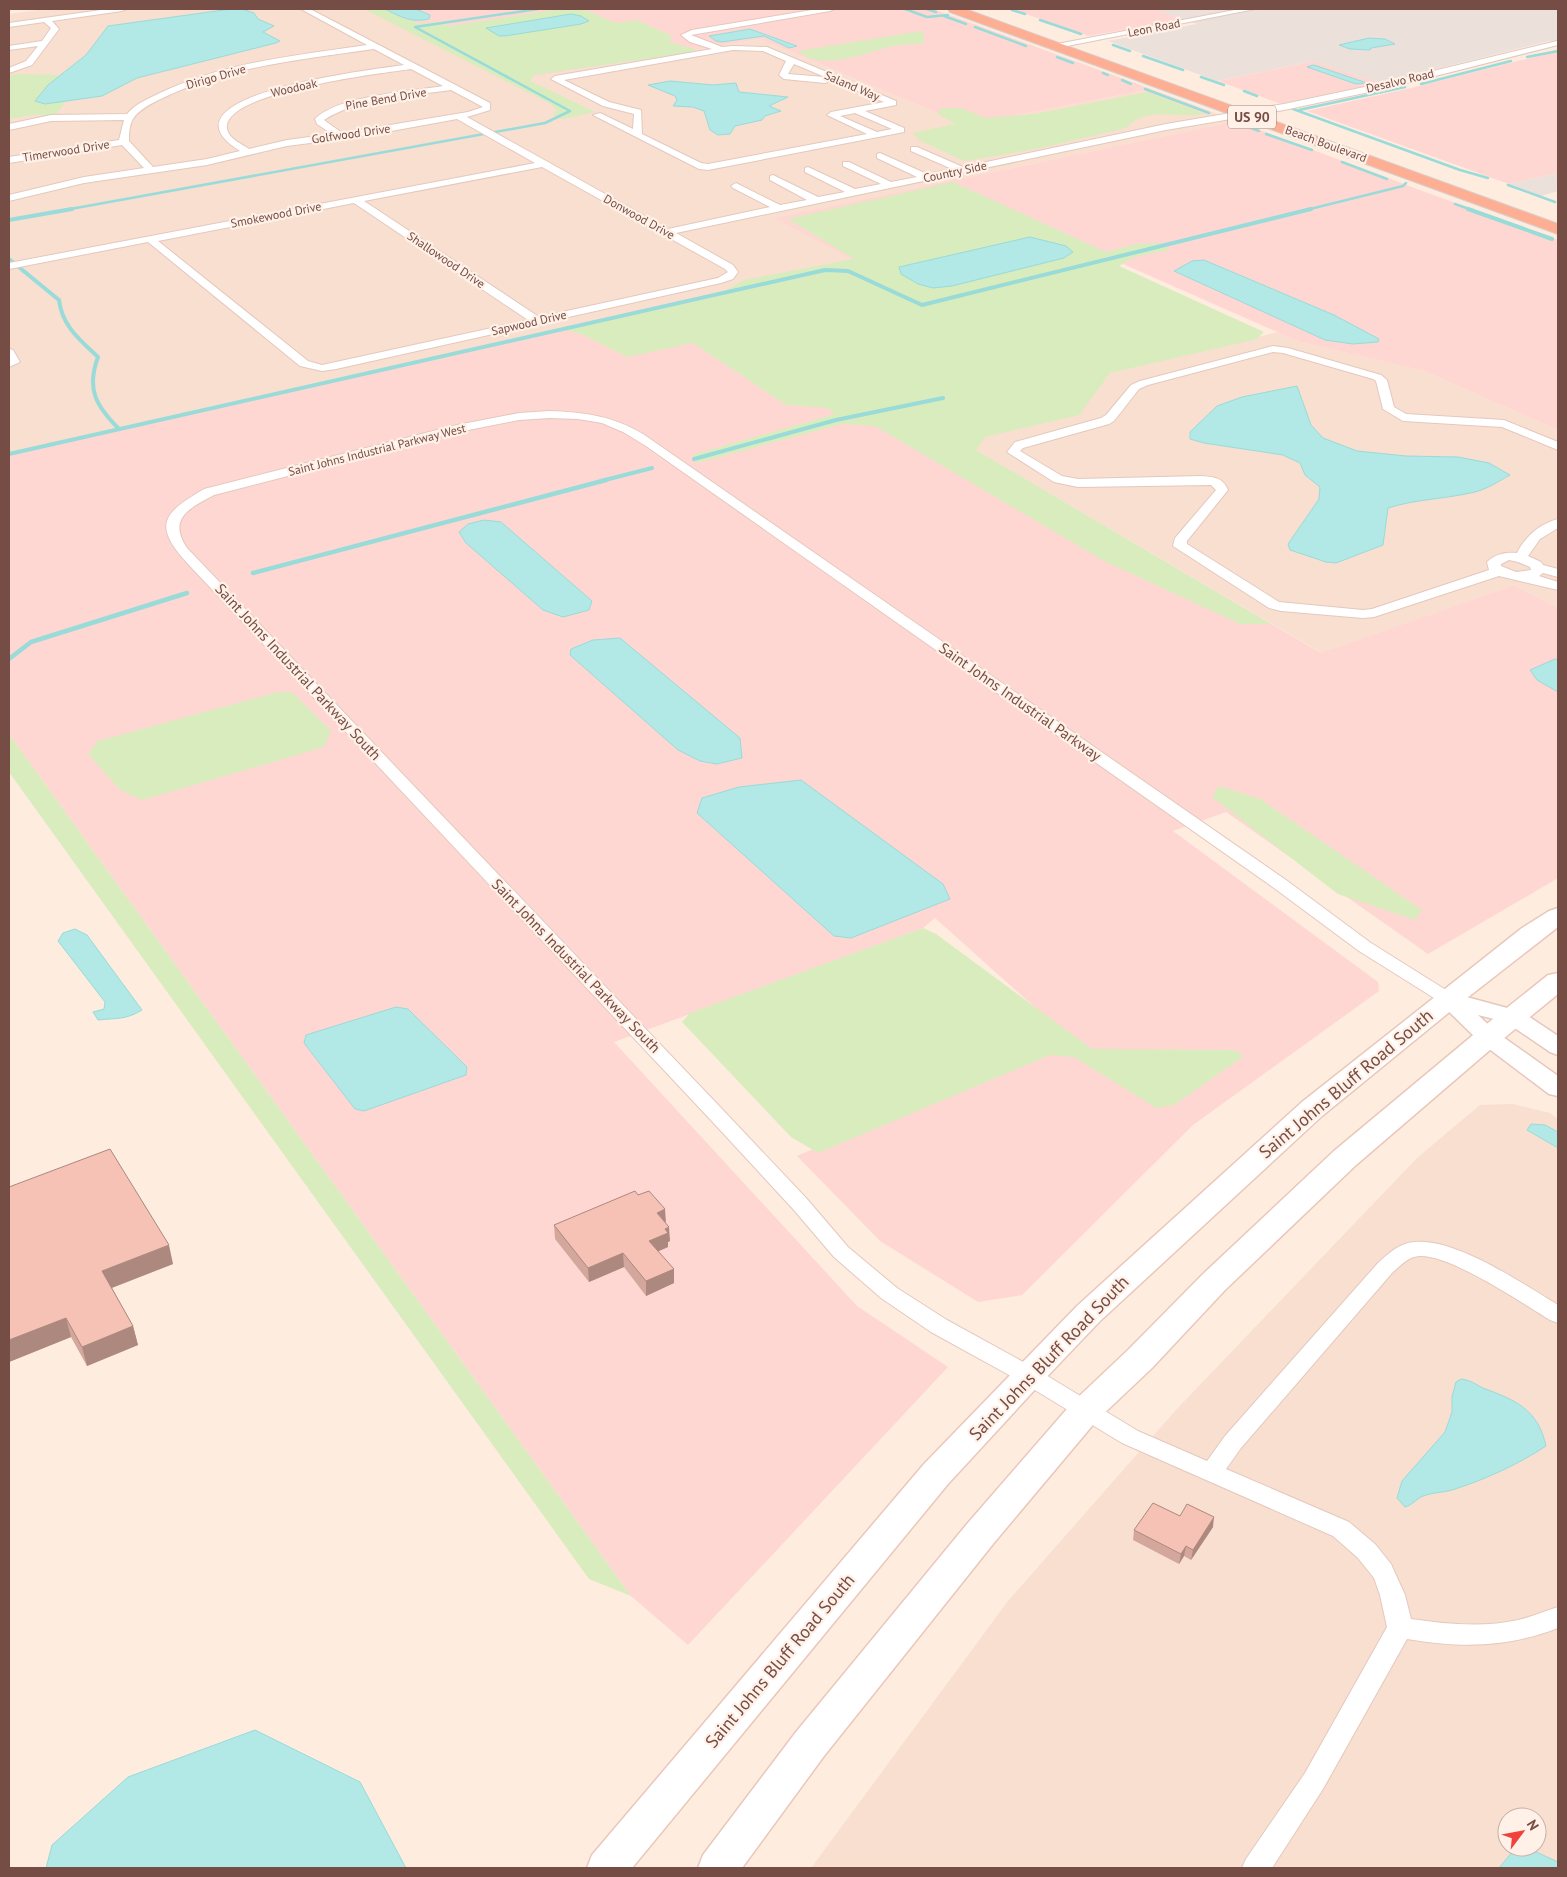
<svg xmlns="http://www.w3.org/2000/svg" width="1567" height="1877" viewBox="0 0 1567 1877" font-family="'PT Sans',sans-serif">
	<rect width="100%" height="100%" fill="#feecdf"/>
	<path fill="#f8dfd0" fill-rule="evenodd" d="M45 9H374L509 81 760 39 966 125 1151 89 1236 121 775 218 862 265 9 455V14Z
		M1278 332 1300 342 1424 371 1558 430V608L1514 585 1322 653 962 442 1100 385 1110 373Z
		M1513 1104 1550 1113 1558 1119V1868H811L1008 1601 1175 1411 1417 1158 1480 1105ZM1507 1817H1537V1847H1507Z"/>
	<path fill="#ffd7d2" d="M374 9H933L1151 89 966 125 760 39 509 81Z
		M1012 9H1153L1185 19 1089 36Z
		M1558 51V173L1509 184 1307 111 1411 88Z
		M1314 61 1379 83 1281 104 1218 81Z
		M1236 121 1417 189 1558 240V430L1424 371 1300 342 1114 260 862 265 774 218Z
		M714 297 1321 653 1514 585 1558 608V878L1428 954 1226 812 1173 831 1378 982 1379 991 1193 1125 1022 1295 978 1302 880 1241 797 1156 1068 1037 935 918 923 928 614 1042 857 1306 948 1367 688 1645 631 1596 9 734V455Z"/>
	<path fill="#ece0db" d="M1153 9H1558V43L1549 41 1379 83 1314 61 1217 81 1108 41 1197 24Z
		M1558 173V191L1541 196 1509 184Z"/>
	<path fill="#d9ecbd" d="M364 9H385L407 20 417 21 414 24 434 22 451 26 558 9H583L616 23 637 20 672 36 669 42 695 49 693 52 534 75 530 81 595 112 563 119 553 115 557 111 551 104Z
		M921 31 924 34V43C912 45 897 44 885 48 860 55 821 71 798 51Z
		M19 74 61 75 48 85 35 100 45 104 66 101 56 115 43 116 39 114 9 119V75Z
		M1147 92 1205 114C1179 119 1146 105 1126 128L1041 148 964 161 919 140 913 133 955 124 937 113 942 108H961L985 118 1035 114Z
		M953 182 1106 252 1137 244 1161 243 1169 250 1134 257 1119 266 1264 332 1257 339 1110 373 1079 415 985 437 976 450 1271 624H1240L1104 561 875 426 842 424 697 463 692 455 835 414 827 408 786 405 693 343 627 357 583 335 565 330 714 297 744 280 854 259 788 219Z
		M278 692H292L331 731 324 747 142 800 119 789 88 754 98 741Z
		M9 734 631 1596 589 1579 9 772Z
		M1219 786 1260 799 1422 910 1415 920 1338 894 1212 797Z
		M923 928 936 934 1092 1049 1234 1050 1244 1056 1174 1105 1156 1108 1074 1057 1050 1055 818 1153 791 1137 682 1022 690 1013Z"/>
	<path fill="#b2e8e6" stroke="#98dbd9" d="M231 9H242L254 13 258 19 274 26 263 32 280 41 276 43 137 78 102 96 45 104 35 101 48 85 86 55 108 26Z
		M385 9H416L430 15 429 19C411 23 401 17 385 9Z
		M571 14 581 16 589 21 581 24 505 36H499L486 28Z
		M750 29 797 46 789 48 764 36 722 42 716 41 709 36Z
		M1369 38 1385 39 1395 44 1371 48 1370 50 1350 49 1339 45Z
		M1313 65 1317 66 1367 83 1356 84 1307 67Z
		M670 81 713 85 736 83 739 92 788 97 769 106 781 111 765 116 762 120 735 126 730 134 718 135 710 130 704 111 693 107 673 106 677 100 675 96 648 85Z
		M1030 237 1066 246 1073 252 1064 258 952 286 933 288 918 284 901 274 899 267Z
		M1204 260 1334 315 1379 339 1378 342 1353 344 1325 340 1174 271 1192 261Z
		M1297 386 1311 425 1323 438 1357 451 1406 456 1458 457 1489 463 1510 475C1499 481 1487 489 1475 492 1446 499 1416 499 1388 508L1383 545 1336 563 1326 562 1290 550 1288 544 1319 499 1320 487 1305 475 1300 463 1283 455 1204 443 1190 439V432L1217 406 1242 397Z
		M484 520 501 522 592 601 589 610 563 617 543 610 466 543 459 532 468 524Z
		M620 638 740 738 742 758 717 764 700 761 678 750 570 655 571 649 593 640Z
		M1555 659H1558V692L1537 680 1530 670Z
		M801 780 943 884 950 899 851 938 834 936 697 813 702 798 739 787Z
		M75 929 87 935 142 1010C126 1020 116 1018 98 1020L93 1012 104 1009 105 1002 58 941 63 933Z
		M396 1007 408 1009 467 1067 466 1075 364 1111 355 1109 304 1043 306 1035Z
		M1531 1124 1545 1125 1558 1132V1148L1527 1130Z
		M1461 1379C1470 1380 1475 1384 1483 1388 1515 1400 1538 1409 1546 1446 1519 1464 1486 1479 1455 1489 1444 1493 1431 1492 1421 1497 1414 1501 1412 1505 1405 1507L1397 1498 1402 1481 1445 1432 1452 1412V1397L1456 1382Z
		M255 1730 360 1782 406 1868H46L52 1845 128 1777Z
		M1532 1850 1558 1862V1868H1499L1513 1851Z"/>
	<g fill="none" stroke-linecap="round" stroke-linejoin="round">
		<path stroke="#98dbd9" stroke-width="2.5" d="M905 9 927 17 948 15
			M927 9 936 12
			M1012 10 1025 14
			M944 16 966 24
			M1040 20 1081 34
			M975 27 1026 46
			M1113 45 1130 51
			M1143 56 1183 70
			M1057 57 1073 63
			M1527 57 1558 51
			M1103 73 1108 75
			M1201 77 1224 85
			M1122 80 1131 84
			M1421 84 1511 61
			M1145 89 1209 113
			M1244 91 1257 96
			M1293 109 1460 170 1488 178
			M1299 110 1405 87
			M1231 121 1259 131
			M1266 134 1312 150
			M1342 162 1387 179
			M1508 185 1555 202
			M1455 204 1472 210
			M65 210 545 123 570 111 415 27 538 9
			M1306 210 1403 186 1406 183"/>
		<path stroke="#98dbd9" stroke-width="4" d="M1468 209 1552 239
			M9 220 72 209
			M9 259 59 300C62 326 80 340 98 357 86 389 96 406 119 429
			M9 454 825 270 848 271 922 305 1311 209
			M694 459 836 420 943 398
			M601 481 652 468"/>
		<path stroke="#98dbd9" stroke-width="4.5" d="M253 573 606 480
			M9 659 31 642 187 593"/>
		<defs>
			<path id="minor" d="M108 9H126L122 11 52 21 59 29 32 65 9 73V68L26 61 38 46 9 50V46L42 41 51 28 44 22 9 27V23Z
				M301 9H310L490 103V110L467 117 668 229 770 207 733 188 731 186 736 183 780 205 807 200 770 180V176L773 175 818 197 845 192 805 172V168L808 167 855 189 881 184 843 166V162H849L891 182 917 177 877 158V154L880 153 927 174 952 169 911 151V147H917L963 167 1166 124 1284 104 1388 82 1557 41 1558 45 1388 88 1284 110 1166 130 676 233 733 265 738 272 733 279 721 283 336 369 322 371 300 366 148 242 9 269V263L535 163 457 119 364 136 287 146 207 165 84 183 9 201V195L84 177 144 168 122 145 9 163V157L119 140 124 120 51 121 9 130V124L51 115 127 114C136 103 150 98 162 92 226 62 298 55 367 45ZM374 49 404 65C377 69 149 95 240 151L207 159 153 167 129 141C129 132 129 124 135 116 143 107 156 101 167 96 232 66 304 59 374 49ZM411 69 443 86C412 91 337 96 315 119L317 124 332 134 287 140 249 149C242 144 229 139 227 129 220 92 384 73 411 69ZM451 90 483 107 468 112 342 133 324 120C357 98 411 96 451 90ZM542 167 725 269 728 272 718 278 539 317 364 201ZM354 203 528 320 322 365 308 361 158 241Z
				M818 9H834L830 11 691 35 722 47 733 46 767 47 896 101V105L865 111 904 128V132L708 170 699 169 593 115 600 113 633 129 634 114 603 106 551 79 555 76 712 49 690 42 681 35 692 30ZM733 50 763 51 786 61 779 75 784 79 825 83 828 82 829 79 884 102 831 112 827 115 867 134 708 164 701 163 642 134 641 110 609 102 564 80ZM794 64 825 77 788 74ZM855 113 892 129 877 132 840 116Z
				M1240 9H1255L1057 48 1053 46 1057 44Z
				M1273 346 1288 348 1381 375 1387 380 1394 407 1406 414 1504 420 1558 442V450L1502 427 1403 421 1383 409 1376 381 1373 379 1283 353 1273 352 1148 385 1139 389 1114 421 1109 424 1023 448 1020 451 1062 476 1078 479 1201 476C1213 477 1223 477 1228 490L1187 541V544L1279 602 1363 610 1372 609 1489 570 1487 562C1495 554 1506 552 1517 553 1525 537 1539 524 1558 519V528L1540 539 1528 556 1541 562 1543 565 1558 569V577L1543 573 1539 576 1558 582V590L1499 576 1374 617 1363 618 1281 611 1269 608 1173 546 1175 538 1216 490 1211 485 1078 487 1054 482 1007 452 1015 442 1101 418 1106 415 1131 385 1140 381ZM1509 560 1518 562 1530 567 1531 570 1516 572 1501 566V564Z
				M9 349 13 350 20 362 9 367Z
				M549 411C584 412 613 416 643 434L1286 880 1371 943 1454 995 1457 999 1454 1003 1448 1005 1442 1003 1359 951 1274 888 646 446 623 432 602 423 578 419 549 418 519 420 458 432 214 495C190 508 167 518 187 548L722 1109 807 1199 848 1247 897 1288 947 1320 1036 1369 1138 1431 1207 1461 1225 1436 1378 1263C1388 1254 1399 1243 1414 1242 1455 1237 1523 1284 1558 1305V1323L1550 1320C1525 1305 1442 1248 1414 1257 1406 1259 1398 1268 1392 1273L1241 1448 1226 1469 1349 1522 1375 1544 1391 1564 1405 1595 1411 1619C1446 1624 1483 1628 1518 1620 1532 1617 1545 1611 1558 1607V1628C1506 1648 1462 1648 1407 1639L1323 1789 1272 1868H1242L1246 1859 1305 1773 1387 1627 1380 1595 1374 1578 1358 1558 1333 1536 1122 1443 1020 1381 931 1332 881 1298 834 1257 793 1209 708 1117 189 565C153 526 161 514 204 489L457 425 519 413Z"/>
			<path id="tertiary" d="M1448 992 1522 1012 1558 1036V1055L1550 1052 1506 1022 1478 1015 1496 1032 1558 1076V1096L1549 1094 1480 1042 1436 999 1440 994Z"/>
			<path id="secondary" d="M1558 908V927L1458 1005 1322 1116 1099 1322 1040 1384 948 1484 632 1868H587L592 1855 924 1464 1077 1306 1302 1102 1522 928 1549 911Z
				M1558 973V994L1498 1043 1356 1165 1225 1290 1152 1368 1097 1420 993 1544 824 1756 742 1868H698L703 1855 796 1732 967 1524 1073 1402 1128 1350 1203 1274 1334 1151 1478 1031 1548 975Z"/>
			<path id="trunk" d="M948 9H965L1558 224V234L950 12Z"/>
		</defs>
		<use href="#minor" stroke="#e4c8bd" stroke-width="2"/>
		<use href="#tertiary" stroke="#e4c8bd" stroke-width="3"/>
		<use href="#secondary" stroke="#eac7ba" stroke-width="3"/>
		<use href="#trunk" stroke="#d9cdcb" stroke-width="2"/>
		<use href="#minor" fill="#fff" fill-rule="evenodd"/>
		<use href="#tertiary" fill="#fff" fill-rule="evenodd"/>
		<use href="#secondary" fill="#fff" fill-rule="evenodd"/>
		<use href="#trunk" fill="#feae93" fill-rule="evenodd"/>
	</g>
	<path fill="#d3a79c" d="M9 1187 173 1264 112 1288 133 1326 138 1345 87 1366 71 1337 9 1362Z
		M638 1195 666 1223 670 1241 668 1242V1247L658 1251 674 1283 646 1296 624 1267 589 1282 555 1239 554 1225Z
		M1180 1516 1213 1527 1191 1560 1184 1556 1179 1564 1133 1540 1134 1530Z"/>
	<path fill="#ac887f" d="M665 1209 666 1223 657 1213Z
		M669 1227 670 1241 668 1242V1247L650 1255 649 1241 665 1229Z
		M169 1245 173 1264 106 1290 102 1271Z
		M623 1253 624 1267 589 1282 588 1268Z
		M674 1269V1283L646 1296V1281Z
		M66 1318 71 1337 9 1362V1340Z
		M133 1326 138 1345 87 1366 82 1347Z
		M1214 1517 1213 1527 1191 1560 1193 1550Z
		M1186 1546 1184 1556 1179 1564 1181 1554Z"/>
	<path fill="#f5c2b5" stroke="#ac887f" d="M110 1149 169 1245 102 1271 133 1326 82 1347 66 1318 9 1340V1187Z
		M635 1191 638 1195 649 1191 665 1209 657 1213 669 1227 665 1229 668 1233 649 1241 674 1269 646 1281 623 1253 588 1268 554 1225Z
		M1153 1503 1180 1516 1187 1504 1214 1517 1193 1550 1186 1546 1181 1554 1134 1530Z"/>
	<g text-anchor="middle" stroke-width="4.5" stroke-linejoin="round" paint-order="stroke">
		<g font-size="12" fill="#764d45" stroke="#fff1e7">
			<text transform="translate(1154 28) rotate(-11)" y="4">Leon Road</text>
			<text transform="translate(216 77) rotate(-16)" y="4">Dirigo Drive</text>
			<text transform="translate(1400 81) rotate(-13)" y="4">Desalvo Road</text>
			<text transform="translate(852 86) rotate(23)" y="4">Saland Way</text>
			<text transform="translate(294 88) rotate(-13)" y="4">Woodoak</text>
			<text transform="translate(386 99) rotate(-10)" y="4">Pine Bend Drive</text>
			<text transform="translate(351 134) rotate(-8)" y="4">Golfwood Drive</text>
			<text transform="translate(1326 144) rotate(20)" y="4">Beach Boulevard</text>
			<text transform="translate(66 151) rotate(-9)" y="4">Timerwood Drive</text>
			<text transform="translate(955 172) rotate(-12)" y="4">Country Side</text>
			<text transform="translate(276 215) rotate(-11)" y="4">Smokewood Drive</text>
			<text transform="translate(639 217) rotate(29)" y="4">Donwood Drive</text>
			<text transform="translate(446 260) rotate(34)" y="4">Shallowood Drive</text>
			<text transform="translate(529 323) rotate(-13)" y="4">Sapwood Drive</text>
			<text transform="translate(377 450) rotate(-14)" y="4">Saint Johns Industrial Parkway West</text>
		</g>
		<rect fill="#fff1e7" stroke="#9f7e76" stroke-width="1" x="1228" y="105.5" width="48" height="23" rx="4"/>
		<g font-size="14" font-weight="bold" fill="#764d45">
			<text x="1252" y="122">US 90</text>
		</g>
		<g font-size="15" fill="#764d45" stroke="#fff1e7">
			<text transform="translate(298 672) rotate(47)" y="5">Saint Johns Industrial Parkway South</text>
			<text transform="translate(1020 702) rotate(35)" y="5">Saint Johns Industrial Parkway</text>
			<text transform="translate(576 966) rotate(46)" y="5">Saint Johns Industrial Parkway South</text>
		</g>
		<g font-size="18" fill="#764d45" stroke="#fff1e7">
			<text transform="translate(1346 1084) rotate(-40)" y="6">Saint Johns Bluff Road South</text>
			<text transform="translate(1049 1358) rotate(-46)" y="6">Saint Johns Bluff Road South</text>
			<text transform="translate(780 1661) rotate(-50)" y="6">Saint Johns Bluff Road South</text>
		</g>
	</g>
	<rect width="1567" height="1877" fill="none" stroke="#764d45" stroke-width="20"/>
	<g transform="translate(1522 1832) rotate(58)"><circle r="24" fill="#fff1e7" stroke="#c8afa6"/>
	<path d="M0-4L9 19L0 12L-9 19Z" fill="#f2413a"/>
	<text y="-8" font-size="14" font-weight="bold" text-anchor="middle" fill="#764d45">N</text>
	</g>
</svg>
